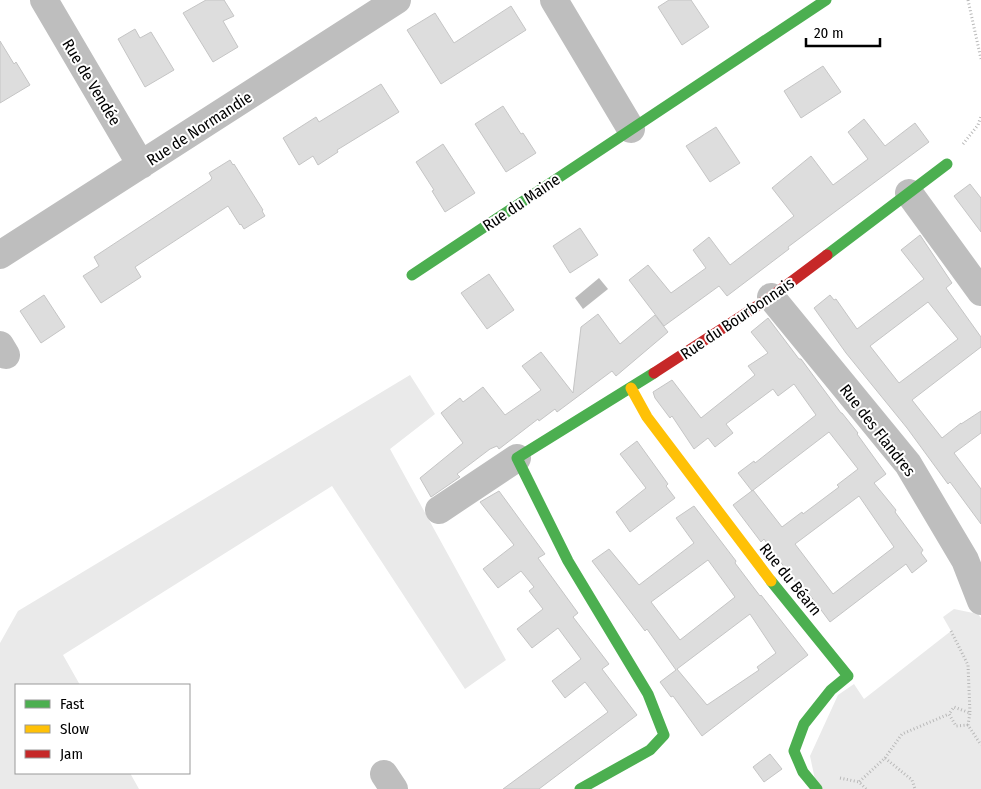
<svg xmlns="http://www.w3.org/2000/svg" width="981" height="789" viewBox="0 0 981 789" font-family="'Fira Sans Condensed',sans-serif">
	<rect width="100%" height="100%" fill="#fff"/>
	<path fill="#eaeaea" d="M410 375 435 414 390 449 506 660 465 689 332 486 63 655 80 685H16V773H130L139 789H0V643L18 611Z
		M954 609 978 614 981 618V789H817L810 756 838 695 854 684 864 699 951 631 943 617Z"/>
	<path fill="#bcbcbc" d="M599 278 608 289 583 309 575 298Z"/>
	<path fill="#ddd" stroke="#c5c5c5" fill-rule="evenodd" d="M206 0H224L234 16 223 21 238 47 213 62 183 13Z
		M669 0H691L709 27 682 45 658 7Z
		M511 6 526 30 441 84 407 30 435 13 454 43Z
		M135 29 140 38 151 32 174 70 145 87 118 39Z
		M0 41 14 64 16 62 30 85 0 103Z
		M823 66 841 92 801 118 784 91Z
		M381 84 399 112 337 150 338 152 318 165 313 156 299 165 283 138 316 117 319 122Z
		M503 106 521 134 523 133 536 153 506 172 475 124Z
		M864 119 885 146 915 123 929 142 832 214 788 247 789 249 727 296 719 286 664 326 629 280 648 265 671 293 706 268 693 250 709 237 730 265 794 216 772 188 811 156 833 185 868 159 848 132Z
		M716 127 740 163 710 182 686 146Z
		M443 144 475 193 445 212 432 191 434 190 416 162Z
		M230 160 233 165 234 164 263 210 262 211 265 216 244 229 241 224 240 225 228 206 135 267 141 277 101 303 83 276 99 266 94 257 211 180V179L212 178 209 173Z
		M970 184 981 198V232L954 196Z
		M580 228 598 255 570 273 553 246Z
		M920 235 952 283 946 288 981 337V347L912 400 942 438 961 423V424L981 411V433L954 453 981 489V524L950 482 948 484 907 428 846 353 814 308 830 295 834 300 836 299 857 329 924 279 901 250ZM928 302 958 339 899 383 870 346Z
		M489 274 514 310 487 329 461 293Z
		M44 295 65 327 41 343 20 311Z
		M598 314 620 344 655 315 668 332 616 376 612 371 557 412 555 409 539 421 538 419 499 449 497 446 490 449 457 474 460 477 431 497 420 478 463 443 441 413 460 398 463 402 483 387 505 415 541 390 522 366 541 352 573 393 581 327Z
		M768 318 799 359H801L841 413H842L858 433 857 434 886 474 874 483 896 510 895 512 923 550 921 553 927 561 912 573 906 564 830 622 801 583 798 586 764 539 761 542 733 505 753 490 782 527 802 512 803 514 839 487 837 485 858 469 829 432 752 491 738 473 754 461 755 463 816 415 794 384 778 396 773 389 726 424 733 433 715 447 708 438 694 449 672 416 670 418 655 398 653 392 672 380 701 418 755 375 748 366 768 353 751 332ZM859 496 894 547 833 594 795 544Z
		M637 441 668 484 666 486 675 498 630 532 616 512 646 488 620 454Z
		M499 491 545 554 538 558 578 613 573 617 609 664 602 669 637 715 539 789H503L608 712 585 682 565 698 552 681 581 659 558 628 532 648 517 629 543 609 529 591 534 587 521 571 498 588 483 569 514 545 480 502Z
		M694 506 736 561 735 563 760 596 761 595 808 655 702 736 673 696 671 697 660 682 676 670 647 629 645 631 592 561 609 549 639 585 694 543 676 518ZM708 560 735 597 680 640 651 602ZM750 614 776 653 757 667 759 670 707 705 677 669Z
		M770 754 782 769 764 782 753 767Z"/>
	<g fill="none" stroke-linecap="round" stroke-linejoin="round">
		<path stroke="#b8b8b8" stroke-width="3" stroke-dasharray="1 2.5" stroke-linecap="butt" d="M968 0 981 59
			M963 144 978 125 981 116
			M951 631 968 665 970 713
			M968 725 956 726 949 714 954 707 970 713 968 725 981 745
			M885 758 902 734 949 714
			M840 778 859 782
			M866 789 859 782 885 758 912 780 915 789"/>
		<path stroke="#bebebe" stroke-width="28" d="M44 0 141 165
			M554 0 631 129
			M909 193 981 292
			M0 255 397 0
			M771 297 908 464 965 560 981 601
			M0 345 6 355
			M439 510 517 458
			M384 774 394 789"/>
		<path stroke="#4caf50" stroke-width="11" d="M827 255 947 164
			M412 275 826 0
			M771 581 848 676 831 690 804 724 794 751 803 772 817 789
			M580 789 650 750 664 735 648 694 568 561 517 458 654 373"/>
		<path stroke="#ffc107" stroke-width="11" d="M631 388 647 417 771 581"/>
		<path stroke="#c62828" stroke-width="11" d="M654 373 771 297 827 255"/>
	</g>
	<g text-anchor="middle" stroke-width="4" stroke-linejoin="round" paint-order="stroke">
		<g font-size="16" fill="#000" stroke="#fff">
			<text transform="translate(92 82) rotate(59)" y="6">Rue de Vendée</text>
			<text transform="translate(199 128) rotate(-33)" y="6">Rue de Normandie</text>
			<text transform="translate(521 202) rotate(-34)" y="6">Rue du Maine</text>
			<text transform="translate(737 318) rotate(-34)" y="6">Rue du Bourbonnais</text>
			<text transform="translate(878 430) rotate(52)" y="6">Rue des Flandres</text>
			<text transform="translate(791 579) rotate(51)" y="6">Rue du Béarn</text>
		</g>
	</g>
	<rect x="15" y="684" width="175" height="90" fill="#ffffff" stroke="#999999"/>
	<rect x="25" y="700" width="25" height="8" fill="#4caf50" stroke="#999999"/>
	<text x="60" y="709" font-size="15" fill="#000000">Fast</text>
	<rect x="25" y="725" width="25" height="8" fill="#ffc107" stroke="#999999"/>
	<text x="60" y="734" font-size="15" fill="#000000">Slow</text>
	<rect x="25" y="750" width="25" height="8" fill="#c62828" stroke="#999999"/>
	<text x="60" y="759" font-size="15" fill="#000000">Jam</text>
	<path d="M806 38v8h74v-8" fill="none" stroke="#000000" stroke-width="2.5"/>
	<text x="814" y="38" font-size="15" fill="#000000" stroke="#ffffff" stroke-width="4" paint-order="stroke">20 m</text>
</svg>
